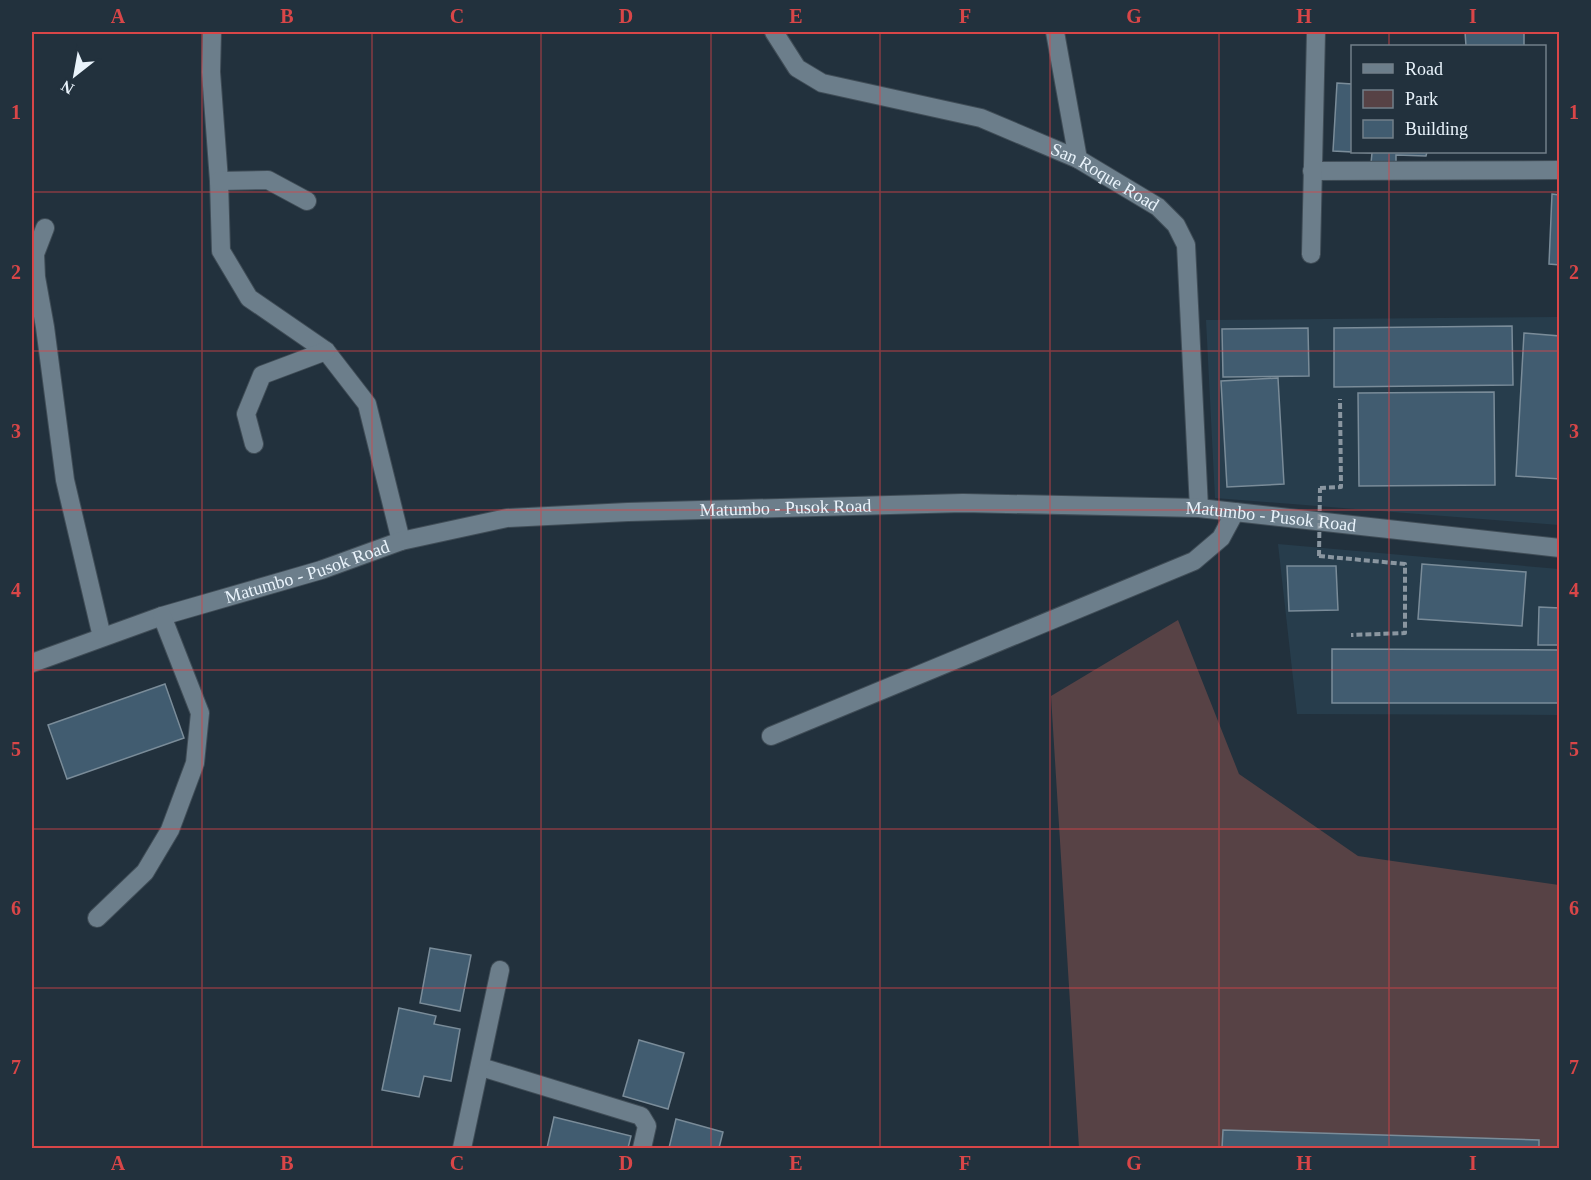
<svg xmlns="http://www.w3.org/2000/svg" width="1591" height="1180" viewBox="0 0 1591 1180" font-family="Georgia,serif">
	<rect width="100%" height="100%" fill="#22313d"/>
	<path fill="#273d4c" d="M1559 317V525L1215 498 1206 320Z
		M1278 544 1559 569V715L1297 714Z"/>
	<path fill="#574245" d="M1178 620 1239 774 1358 856 1559 885V1148H1079L1051 696Z"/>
	<path fill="#415c70" stroke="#7a8c99" stroke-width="1.5" d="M1465 32H1524V46H1466Z
		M1337 83 1352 84V152H1427L1426 156 1396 155V165L1371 163 1372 153 1333 151Z
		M1552 194 1560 195V265L1549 264Z
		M1512 326 1513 385 1334 387V328Z
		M1308 328 1309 376 1223 377 1222 329Z
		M1524 333 1560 336V479L1516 476Z
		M1278 378 1284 484 1227 487 1221 381Z
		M1494 392 1495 485 1359 486 1358 393Z
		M1422 564 1526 572 1522 626 1418 619Z
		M1287 566H1336L1338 610 1289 611Z
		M1539 607 1560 608V645H1538Z
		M1332 649 1560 650V703H1332Z
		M165 684 184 738 67 779 48 725Z
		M430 948 471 955 460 1011 420 1003Z
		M399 1008 436 1016 434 1024 460 1029 451 1081 424 1076 419 1097 382 1090Z
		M639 1040 684 1053 668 1109 623 1096Z
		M554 1117 631 1136 628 1148H547Z
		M676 1119 723 1132 719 1148H669Z
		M1223 1130 1539 1140V1148H1222Z"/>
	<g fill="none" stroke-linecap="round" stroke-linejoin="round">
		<defs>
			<g id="minor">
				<path d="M212 32 211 72 219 181 221 251 249 298 326 351 367 404 401 541"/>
				<path id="s1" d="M774 32 797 68 822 83 981 118 1078 159 1158 207 1176 225 1186 245 1199 508"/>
				<path d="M1055 32 1078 159"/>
				<path d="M1312 171 1560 170"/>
				<path d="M219 181 268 180 307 201"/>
				<path d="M45 228 35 254 36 277 45 327 65 480 102 637"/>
				<path d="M1311 254 1316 32"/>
				<path d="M254 444 246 414 262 375 326 351"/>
				<path id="s2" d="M32 663 162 616 321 570 401 541 507 518 628 512 963 503 1199 508 1560 548"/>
				<path d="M771 736 1194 561 1221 538 1235 512"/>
				<path d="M97 918 145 872 170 830 195 763 200 713 162 616"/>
				<path d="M481 1067 641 1116 647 1126 642 1148"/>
				<path d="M462 1148 500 970"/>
			</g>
		</defs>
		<use href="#minor" stroke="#404d57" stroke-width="20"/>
		<path stroke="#8a96a0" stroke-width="4" stroke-dasharray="6 3" stroke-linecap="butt" d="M1320 488 1341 487 1340 399
			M1319 556 1405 564V633L1351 635"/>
		<use href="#minor" stroke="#6c7e8b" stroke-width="18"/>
		<path stroke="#8a96a0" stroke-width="4" stroke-dasharray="6 3" stroke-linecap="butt" d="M1319 556 1320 488"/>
	</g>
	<path fill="none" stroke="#d94648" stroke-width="1.5" stroke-opacity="0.55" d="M202 32V1148M372 32V1148M541 32V1148M711 32V1148M880 32V1148M1050 32V1148M1219 32V1148M1389 32V46M1389 152V1148M32 192H1560M32 351H1560M32 510H1560M32 670H1560M32 829H1560M32 988H1560"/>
	<g text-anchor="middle" stroke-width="5" stroke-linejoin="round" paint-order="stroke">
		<g font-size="18" fill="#e9f3fb" stroke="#22313d">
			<text dy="6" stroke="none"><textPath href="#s1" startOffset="372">San Roque Road</textPath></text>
			<text dy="6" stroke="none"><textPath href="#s2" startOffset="776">Matumbo - Pusok Road</textPath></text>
			<text dy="6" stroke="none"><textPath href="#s2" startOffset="1262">Matumbo - Pusok Road</textPath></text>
			<text dy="6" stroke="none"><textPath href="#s2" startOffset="290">Matumbo - Pusok Road</textPath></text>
		</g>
	</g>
	<rect width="1591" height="1180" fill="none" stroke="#22313d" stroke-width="66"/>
	<rect x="1351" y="45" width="195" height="108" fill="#22313d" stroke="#727f89" stroke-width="1.5"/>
	<rect x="1363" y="64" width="30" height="9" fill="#6c7e8b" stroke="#727f89" stroke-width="1.5"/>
	<text x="1405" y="75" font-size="18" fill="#e9f3fb">Road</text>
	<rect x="1363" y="90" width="30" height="18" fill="#574245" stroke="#727f89" stroke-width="1.5"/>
	<text x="1405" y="105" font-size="18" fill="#e9f3fb">Park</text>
	<rect x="1363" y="120" width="30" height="18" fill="#415c70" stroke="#727f89" stroke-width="1.5"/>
	<text x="1405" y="135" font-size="18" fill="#e9f3fb">Building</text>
	<g transform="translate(75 75) rotate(211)" stroke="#22313d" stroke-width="4.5" paint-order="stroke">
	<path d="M0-4.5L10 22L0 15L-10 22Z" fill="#e9f3fb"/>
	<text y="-9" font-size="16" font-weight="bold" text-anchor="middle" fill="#e9f3fb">N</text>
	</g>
	<rect x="33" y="33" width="1525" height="1114" fill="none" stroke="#d94648" stroke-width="2"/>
	<g font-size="20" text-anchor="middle" font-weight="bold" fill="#d94648">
		<text x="118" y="23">A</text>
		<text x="287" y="23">B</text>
		<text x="457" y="23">C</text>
		<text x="626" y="23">D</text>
		<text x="796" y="23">E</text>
		<text x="965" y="23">F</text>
		<text x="1134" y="23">G</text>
		<text x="1304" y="23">H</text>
		<text x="1473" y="23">I</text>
		<text x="16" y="119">1</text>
		<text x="1574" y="119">1</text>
		<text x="16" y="279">2</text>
		<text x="1574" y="279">2</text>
		<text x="16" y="438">3</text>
		<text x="1574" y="438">3</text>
		<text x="16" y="597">4</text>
		<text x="1574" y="597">4</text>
		<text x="16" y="756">5</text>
		<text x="1574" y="756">5</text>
		<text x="16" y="915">6</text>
		<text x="1574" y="915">6</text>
		<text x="16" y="1074">7</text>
		<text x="1574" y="1074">7</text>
		<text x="118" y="1170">A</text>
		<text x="287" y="1170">B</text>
		<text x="457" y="1170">C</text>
		<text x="626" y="1170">D</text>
		<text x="796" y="1170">E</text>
		<text x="965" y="1170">F</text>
		<text x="1134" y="1170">G</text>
		<text x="1304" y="1170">H</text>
		<text x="1473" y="1170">I</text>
	</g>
</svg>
